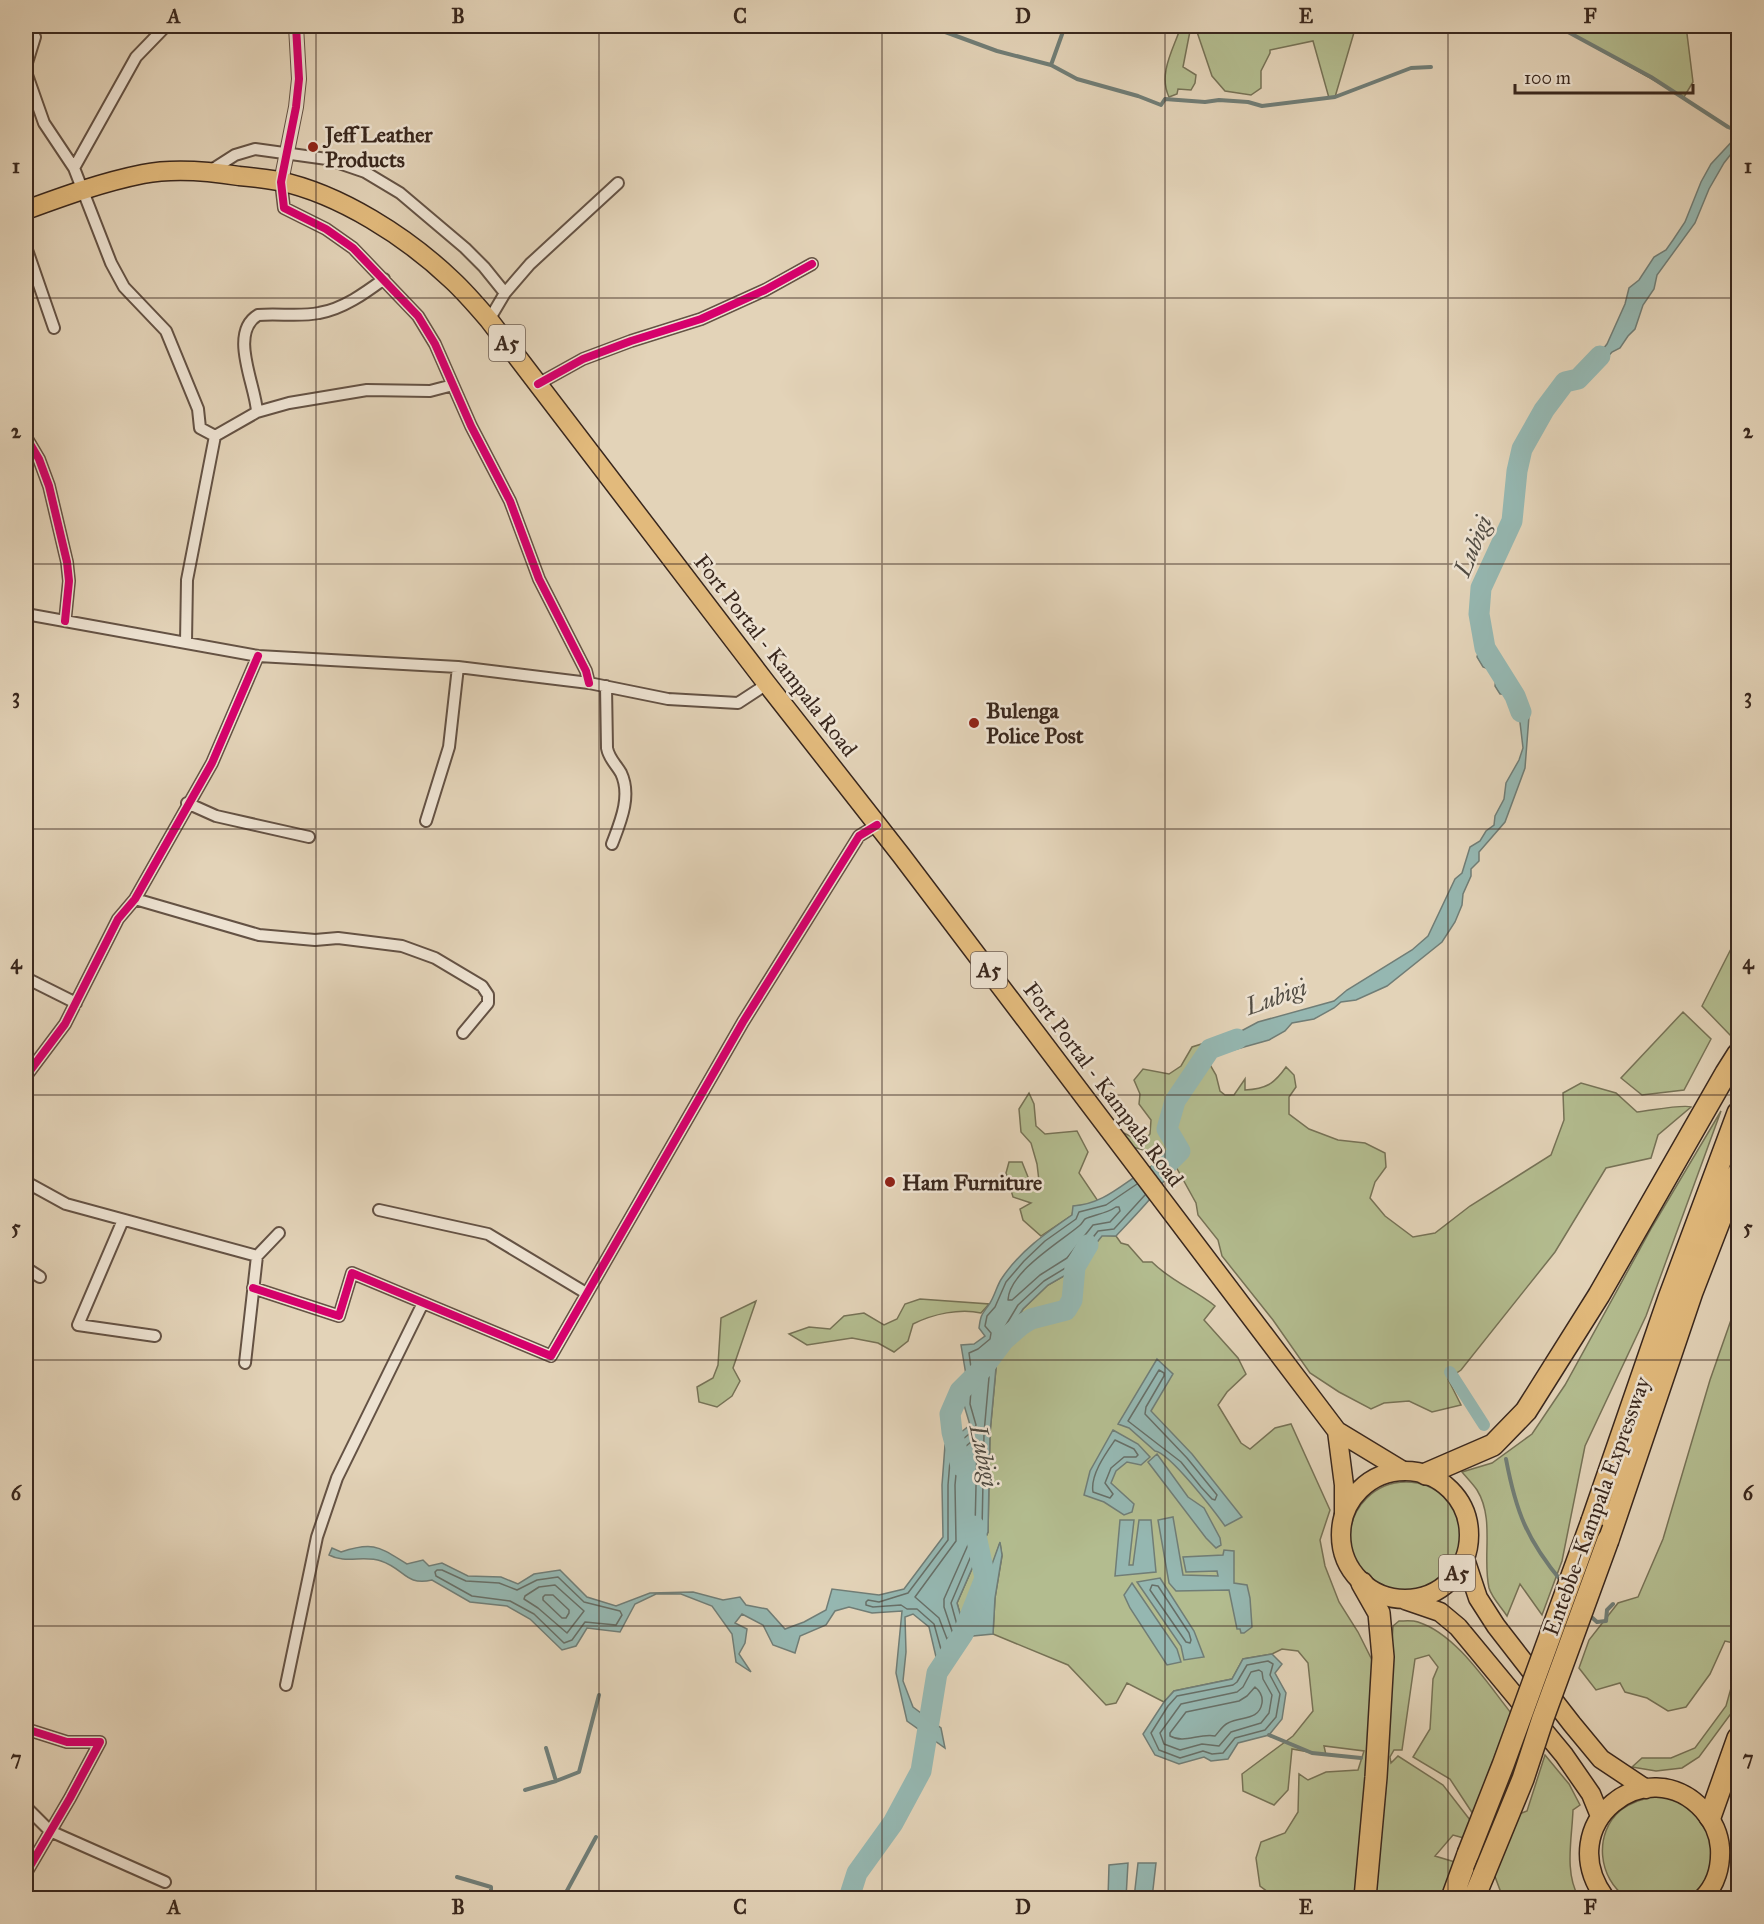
<svg xmlns="http://www.w3.org/2000/svg" width="1764" height="1924" viewBox="0 0 1764 1924" font-family="'IM FELL Great Primer',serif">
	<rect width="100%" height="100%" fill="#e3d3b8"/>
	<filter id="stains"><feTurbulence type="fractalNoise" baseFrequency=".00333" numOctaves="4"/><feColorMatrix values="0 0 0 0 .2 0 0 0 0 .09 0 0 0 0 .02 0 0 0 .5 -.17"/></filter>
	<radialGradient id="worn" r=".72"><stop offset=".6" stop-color="#630" stop-opacity="0"/><stop offset="1" stop-color="#630" stop-opacity=".3"/></radialGradient>
	<path fill="#b3bc8f" stroke="#767256" stroke-width="1.5" d="M1176 26H1191L1183 67 1196 75 1195 83 1191 90 1178 89 1177 94 1169 97C1158 74 1173 50 1180 29Z
		M1195 26H1354L1355 29 1335 97 1329 98 1313 41 1270 50V53L1261 71V88L1251 95 1225 91 1212 76Z
		M1557 26H1686L1693 82 1684 97Z
		M1738 935V1023L1731 1036 1702 1006Z
		M1683 1012 1711 1039 1684 1090 1642 1095 1621 1078Z
		M1208 1042 1212 1054 1209 1063 1216 1075 1220 1091 1225 1095H1234L1245 1079V1090C1266 1089 1274 1084 1286 1067L1294 1075 1296 1087 1289 1097V1114L1309 1129 1338 1140 1365 1143 1385 1153 1386 1167 1375 1182 1370 1198 1385 1216 1413 1237 1435 1233 1470 1206 1551 1155 1564 1120 1563 1093 1581 1083 1616 1093 1637 1112C1649 1111 1683 1104 1691 1107L1658 1135 1651 1158 1606 1168 1555 1252 1461 1370 1448 1379 1461 1405 1432 1412 1409 1401 1384 1403 1371 1409 1339 1392 1310 1373 1273 1320 1222 1256 1218 1240 1198 1215 1196 1203 1175 1165 1180 1152 1168 1157 1129 1146 1124 1133 1142 1142 1150 1134 1151 1120 1139 1104 1140 1094 1134 1080 1143 1069 1169 1074 1181 1066 1192 1047Z
		M1029 1093 1034 1104 1036 1126 1045 1134 1077 1131 1088 1152 1079 1173 1098 1201 1087 1205 1074 1206 1072 1215 1041 1236 1023 1220 1020 1209 1031 1203 1013 1197 1006 1173 1009 1162H1022L1030 1182 1039 1181 1037 1164 1031 1143 1021 1132 1019 1109Z
		M1721 1111 1646 1316 1585 1446 1562 1561 1542 1615 1520 1584 1507 1616C1502 1608 1492 1598 1489 1588 1482 1557 1495 1519 1477 1490 1473 1484 1467 1478 1462 1472L1492 1463 1532 1434 1565 1385 1652 1227Z
		M1102 1235 1116 1236 1121 1243 1128 1245 1143 1262H1152C1172 1282 1194 1289 1215 1306L1204 1320 1238 1358 1246 1374 1227 1392 1218 1405 1241 1443 1250 1449 1275 1428 1291 1424 1330 1510 1320 1540 1325 1566 1339 1602 1358 1632 1375 1666 1359 1898H1276L1260 1886 1256 1858 1261 1842 1285 1833 1298 1812 1299 1774 1308 1780 1326 1772 1358 1770 1364 1751 1324 1746 1326 1755 1292 1749 1288 1790 1274 1805 1243 1791 1242 1774 1293 1736 1313 1711 1308 1663 1298 1651 1282 1649 1272 1654 1243 1659 1232 1679 1174 1691 1164 1702 1127 1683 1116 1703 1106 1705 1068 1665 993 1634 995 1598 1002 1556 1000 1543 974 1618 963 1624 957 1603 988 1532 990 1433 997 1358 1008 1333 1023 1309 1048 1285 1076 1269Z
		M920 1299 989 1304 981 1313C960 1308 933 1314 913 1324L908 1341 894 1352 878 1343 852 1338 807 1345 789 1334 809 1327 830 1329 844 1316 864 1313 884 1325 897 1319 905 1304Z
		M1738 1300V1644L1725 1641 1710 1674 1686 1707 1668 1711 1647 1698 1625 1692 1620 1683 1596 1690 1579 1668 1589 1640 1618 1603 1638 1597 1663 1539 1710 1380Z
		M756 1301 733 1368 740 1381 732 1396 717 1407 699 1402 697 1387 713 1378 718 1365 721 1318Z
		M1350 1538a56 56 0 1 1 112 0a56 56 0 1 1-112 0Z
		M1399 1621C1405 1621 1412 1620 1418 1622 1456 1634 1487 1683 1511 1713L1473 1814 1450 1779 1413 1757 1430 1729 1433 1679 1438 1667 1429 1655 1415 1659 1402 1750H1394L1390 1757 1391 1763 1398 1756 1443 1785 1470 1820 1464 1838 1453 1835 1435 1856 1455 1862 1441 1898H1373L1386 1750 1393 1626Z
		M1738 1663V1704L1699 1757 1682 1768 1656 1771 1632 1767 1642 1758H1671L1695 1748 1726 1706Z
		M1545 1755 1569 1784 1580 1805 1573 1810C1572 1839 1564 1872 1579 1898H1495L1500 1890 1494 1874 1519 1814 1527 1811Z
		M1655 1796 1675 1798 1706 1821 1715 1857 1701 1890 1690 1898H1627C1598 1879 1593 1833 1621 1810 1632 1802 1643 1799 1655 1796Z"/>
	<path fill="#95b7b1" stroke="#707d76" stroke-width="1.5" d="M1738 135V145L1724 163 1709 189 1695 223 1657 275 1654 289 1643 305 1635 329 1628 336 1620 348 1612 352 1591 376H1581L1607 344 1625 304 1629 288 1639 280 1654 257 1666 250 1673 240 1685 222 1701 182 1711 164Z
		M1544 410 1525 450 1520 473 1516 476C1515 472 1514 469 1513 466 1513 453 1533 416 1544 410Z
		M1500 548C1498 565 1494 584 1481 595 1478 575 1485 561 1500 548Z
		M1479 614 1499 665 1508 675V685L1523 701 1529 716 1525 768 1505 822 1479 852V861L1471 869V876L1463 894 1462 905 1455 922 1442 942 1387 986 1356 1000 1341 1002 1334 1008 1314 1019 1292 1023 1285 1031 1269 1040 1219 1054H1212L1208 1042 1230 1037 1258 1022 1334 1001 1347 990 1412 950 1428 936 1455 879 1462 873 1470 847 1480 841 1486 831 1494 825 1495 816 1504 799 1506 783 1519 760 1523 748 1519 714 1511 694H1500L1495 686 1496 676 1494 671 1483 667 1477 657 1480 647Z
		M1180 1151C1168 1184 1140 1210 1116 1236H1102L1076 1269 1048 1285 1023 1309 1008 1333 997 1357 990 1433 988 1532 957 1603 963 1624 972 1620 1000 1542 1002 1555 995 1598 993 1634 973 1636 950 1656 940 1674 929 1627 913 1614 905 1617 906 1652 903 1681 913 1707 941 1728 945 1748 907 1721 896 1673 902 1611 872 1613 849 1607 835 1611 826 1625 800 1636 795 1653 773 1645 763 1625 742 1614 735 1623 747 1629 745 1643 739 1654 751 1672 736 1662 732 1634 712 1606 681 1594H656L635 1604 620 1632 587 1628 576 1646 562 1650 530 1619 507 1606 470 1602 432 1580C405 1586 405 1569 381 1561 364 1555 345 1564 329 1555L332 1548 341 1552C374 1541 379 1547 407 1564L423 1560 429 1566 442 1563 468 1576 501 1577 518 1584 534 1574 560 1570 587 1597 616 1606 650 1593 693 1592 723 1600 740 1597 746 1605 767 1609 785 1629 804 1622 826 1610 832 1589 879 1595 904 1589 943 1537 942 1485 945 1445 970 1425 964 1405 966 1375 961 1345 974 1344 985 1336 979 1328C981 1313 982 1315 990 1303 995 1295 997 1285 1002 1278 1020 1251 1046 1233 1072 1215L1073 1206C1104 1204 1122 1184 1147 1169 1158 1162 1169 1157 1180 1151Z
		M1157 1359 1173 1374 1151 1411 1192 1454 1242 1517 1225 1526C1215 1512 1170 1453 1155 1451L1129 1428 1118 1424Z
		M1113 1430 1138 1444 1150 1457 1141 1465 1127 1462 1116 1471 1111 1483 1134 1504 1132 1512 1124 1515 1104 1502 1084 1495 1090 1471Z
		M1157 1454 1188 1497 1204 1508 1220 1538 1221 1545 1216 1548 1206 1538 1148 1462Z
		M1173 1517 1183 1575 1218 1576 1217 1571 1186 1572 1183 1557 1223 1555 1224 1550 1234 1551V1583L1247 1585 1250 1598 1252 1627 1244 1633H1241L1240 1629H1237L1229 1590 1176 1591 1169 1583 1158 1520Z
		M1120 1520H1134L1129 1565H1133L1139 1520H1151L1156 1572 1115 1576Z
		M1160 1578 1194 1631 1204 1657 1184 1660 1181 1646 1137 1582Z
		M1132 1583 1177 1649 1181 1662 1167 1665 1130 1608 1124 1595Z
		M1272 1654 1282 1664 1275 1673 1286 1693 1282 1719 1269 1735 1238 1743 1228 1759 1211 1761 1204 1757 1179 1764 1155 1755 1143 1734 1164 1702 1174 1691 1232 1679 1243 1659Z
		M1128 1863 1126 1898H1108L1109 1865Z
		M1138 1863H1156L1152 1898H1134Z"/>
	<g fill="none" stroke-linecap="round" stroke-linejoin="round">
		<path stroke="#676f67" stroke-width="1.5" d="M1137 1184 1106 1205 1079 1212 1076 1219 1045 1241 1024 1261 1006 1282 995 1307 987 1316 985 1326 991 1333 990 1339 978 1349 969 1353 972 1375 970 1404 976 1425 974 1430 951 1449 948 1485V1540L908 1593 879 1602 868 1600 866 1602V1605L873 1607 901 1605 907 1609H917L934 1624 942 1653 945 1652 966 1633 957 1625 951 1603 982 1530 984 1433 991 1355 1003 1330 1018 1305 1044 1281 1072 1264 1098 1231 1114 1229 1145 1195
			M1116 1207H1119L1120 1211 1110 1222 1093 1225 1067 1258 1040 1275 1012 1300H1008C1009 1272 1060 1242 1079 1226 1082 1224 1083 1221 1085 1219 1092 1215 1106 1214 1116 1207Z
			M1159 1370 1164 1373V1376L1146 1407 1145 1414 1187 1458 1217 1495 1215 1500 1212 1499 1201 1487 1181 1462 1128 1421Z
			M1115 1440 1134 1449 1138 1455 1136 1457H1124L1111 1468 1105 1483 1113 1494 1110 1498 1093 1492C1090 1475 1106 1453 1115 1440Z
			M972 1441H975L977 1443 975 1529 944 1599V1607L953 1634 947 1639 939 1618 915 1597 956 1541 955 1485 958 1453Z
			M437 1570H442L466 1581 499 1583 517 1590 537 1580 558 1577 584 1602 620 1611 622 1615 616 1625 585 1622 572 1640 564 1643 534 1614 510 1601 472 1596 436 1576 435 1572Z
			M555 1585 584 1611 567 1633 538 1608 524 1599 525 1596 539 1587Z
			M1152 1585 1158 1586 1189 1633 1191 1640 1190 1643 1186 1642 1150 1590Z
			M545 1595H553L569 1610V1613L566 1618H562L543 1600V1597Z
			M1268 1661 1273 1664 1270 1675 1280 1694 1276 1717 1265 1730 1235 1738 1223 1753 1212 1754 1203 1751 1180 1758 1159 1750 1151 1733 1168 1706 1177 1696 1233 1685 1237 1682 1247 1665Z
			M1259 1670 1262 1672 1263 1679 1272 1695 1269 1713 1261 1723 1231 1732 1219 1746 1202 1744 1180 1750 1164 1744 1160 1733 1181 1704 1237 1692 1243 1687 1251 1672Z
			M1255 1687C1260 1691 1263 1696 1262 1703 1259 1721 1241 1716 1228 1723 1222 1726 1219 1732 1215 1736 1199 1733 1184 1744 1170 1736V1733L1186 1712 1239 1701 1247 1696Z"/>
		<path stroke="#707d76" stroke-width="4" d="M929 26 997 51 1051 65 1077 79 1138 96 1161 105 1165 99 1205 102 1219 100 1248 102 1262 106 1335 97 1411 68 1431 67
			M1557 26 1651 77 1728 127 1738 131
			M1051 65 1065 26
			M1506 1459C1516 1512 1527 1540 1562 1582
			M1587 1613 1597 1622 1606 1621 1607 1610 1613 1604
			M1269 1735 1312 1753 1361 1758
			M546 1748 556 1781
			M525 1790 556 1781 579 1772 599 1695
			M457 1877 491 1887V1891L487 1898
			M563 1898 596 1837"/>
		<path stroke="#95b7b1" stroke-width="12" d="M1450 1372 1484 1425"/>
		<path stroke="#95b7b1" stroke-width="21" d="M1521 712 1515 696 1485 648 1479 614 1481 588 1512 521 1517 471 1522 449 1544 410 1565 382 1578 379 1600 356
			M1161 1170 1180 1151 1167 1129 1175 1101 1210 1049 1237 1039
			M961 1466 952 1432 950 1414 960 1391 983 1368 1004 1340 1020 1326 1031 1319 1066 1310 1072 1300 1075 1267 1088 1245
			M849 1898 857 1873 893 1823 921 1771 937 1673 963 1634 985 1578 974 1526"/>
		<defs>
			<path id="minor" d="M26 66 35 37
				M26 72 44 123 74 168 111 263 124 287 166 331 198 409 200 428 215 436
				M74 168 136 57 166 26
				M210 171 235 155 255 149 327 159 365 172 400 193 465 248 484 267 505 293
				M281 182 284 208 326 229 353 248 418 316 435 344 471 426 510 501 539 579 586 671 589 683
				M26 247 54 328
				M489 320 505 293 530 264 618 183
				M538 384 583 359 631 341 701 319 765 290 812 264
				M257 412 289 403 367 390 430 391 453 385
				M26 437 39 459 49 486 67 562 69 581 65 621
				M26 614 258 656 458 667 589 683 668 699 738 703 767 684
				M186 642 187 580 215 436 257 412C256 386 228 333 258 315 278 313 299 317 319 313 343 309 365 293 384 279
				M606 686 607 748C609 759 616 764 621 773 632 796 620 823 612 844
				M187 803 216 816 309 837
				M426 821 449 747 458 667
				M135 899 259 935 315 940 338 938 402 946 435 958 482 986 488 995V1003L463 1033
				M26 978 76 1003
				M26 1076 65 1024 118 919 135 899 212 763 258 656
				M26 1182 66 1204 257 1256
				M379 1210 488 1234 586 1293
				M123 1220 78 1325 155 1336
				M26 1268 40 1277
				M253 1288 339 1316 352 1273 551 1356 743 1022 859 836 877 825
				M245 1363 257 1256 279 1233
				M286 1685 317 1537 337 1478 423 1303
				M26 1729 67 1742H100L70 1798 26 1873
				M26 1807 50 1831 165 1882"/>
			<path id="tertiary" d="M281 182 296 107 299 79 296 26"/>
			<path id="primary" d="M26 210C64 196 103 182 143 174 174 168 208 171 239 176 252 177 266 179 279 181 340 194 407 237 452 280 465 292 477 306 489 320L767 684 901 855 1337 1431 1403 1471
				M1337 1431 1344 1485V1514"/>
			<path id="trunk" d="M1341 1535a64 64 0 1 1 128 0a64 64 0 1 1-128 0Z
				M1465 1559 1478 1598 1496 1626 1572 1724 1601 1759 1646 1789
				M1405 1600 1440 1612 1458 1627 1564 1755 1591 1794 1600 1816
				M1605 1898C1551 1824 1647 1749 1703 1810 1713 1821 1719 1834 1720 1848 1721 1866 1716 1885 1703 1898"/>
			<path id="motorway" d="M1426 1474 1493 1445 1526 1411 1599 1295 1726 1073 1738 1054
				M1592 1521 1669 1298 1738 1113
				M1608 1540 1692 1292 1738 1173
				M1362 1583 1379 1613 1383 1657 1376 1777 1365 1898
				M1710 1817 1738 1738
				M1452 1898 1468 1854
				M1474 1898 1484 1874"/>
		</defs>
		<use href="#minor" stroke="#645244" stroke-width="14"/>
		<use href="#tertiary" stroke="#645244" stroke-width="16"/>
		<use href="#primary" stroke="#39271d" stroke-width="21"/>
		<use href="#trunk" stroke="#39271d" stroke-width="21"/>
		<use href="#motorway" stroke="#39271d" stroke-width="24"/>
		<use href="#minor" stroke="#ede2d1" stroke-width="10"/>
		<use href="#tertiary" stroke="#ede2d1" stroke-width="14"/>
		<use href="#primary" stroke="#e2ba7c" stroke-width="18"/>
		<use href="#trunk" stroke="#e2ba7c" stroke-width="18"/>
		<use href="#motorway" stroke="#e2ba7c" stroke-width="21"/>
		<defs>
			<path id="motorway-bridge" d="M1468 1854 1503 1765 1592 1521
				M1484 1874 1523 1779 1543 1718 1608 1540"/>
		</defs>
		<use href="#motorway-bridge" stroke="#39271d" stroke-width="24" stroke-linecap="butt"/>
		<use href="#motorway-bridge" stroke="#e2ba7c" stroke-width="21"/>
		<defs>
			<path id="cycleway" d="M296 26 299 79 296 107 281 182 284 208 326 229 353 248 418 316 435 344 471 426 510 501 539 579 586 671 589 683
				M538 384 583 359 631 341 701 319 765 290 812 264
				M26 437 39 459 49 486 67 562 69 581 65 621
				M26 1076 65 1024 118 919 135 899 212 763 258 656
				M253 1288 339 1316 352 1273 551 1356 743 1022 859 836 877 825
				M26 1729 67 1742H100L70 1798 26 1873"/>
		</defs>
		<use href="#cycleway" stroke="#ede2d1" stroke-width="11"/>
		<use href="#cycleway" stroke="#d6006c" stroke-width="8"/>
	</g>
	<path fill="none" stroke="#39271d" stroke-width="1.5" stroke-opacity="0.55" d="M316 26V1898M599 26V1898M882 26V1898M1165 26V1898M1448 26V1898M26 298H1738M26 564H1738M26 829H1738M26 1095H1738M26 1360H1738M26 1626H1738"/>
	<g fill="#8f2418" stroke="#ede2d1" stroke-width="2">
		<circle cx="313" cy="147" r="6"/>
		<circle cx="974" cy="723" r="6"/>
		<circle cx="890" cy="1182" r="6"/>
	</g>
	<g text-anchor="middle" stroke-width="5" stroke-linejoin="round" paint-order="stroke">
		<g fill="#ede2d1" stroke="#6f5f53" stroke-width="1.5">
			<rect x="489" y="325" width="36" height="36" rx="4.5"/>
			<rect x="971" y="952" width="36" height="36" rx="4.5"/>
			<rect x="1439" y="1555" width="36" height="36" rx="4.5"/>
		</g>
		<g font-size="21" font-weight="bold" fill="#39271d">
			<text x="507" y="350">A5</text>
			<text x="989" y="977">A5</text>
			<text x="1457" y="1580">A5</text>
		</g>
		<g font-size="22" font-weight="bold" fill="#39271d" stroke="#ede2d1" text-anchor="start">
			<text x="325" y="142">Jeff Leather<tspan x="325" dy="25">Products</tspan></text>
			<text x="986" y="718">Bulenga<tspan x="986" dy="25">Police Post</tspan></text>
			<text x="902" y="1190">Ham Furniture</text>
		</g>
		<g font-size="22" fill="#39271d" stroke="#ede2d1">
			<text transform="translate(776 655) rotate(52)" y="8">Fort Portal - Kampala Road</text>
			<text transform="translate(1104 1084) rotate(53)" y="8">Fort Portal - Kampala Road</text>
			<text transform="translate(1596 1506) rotate(-70)" y="8">Entebbe–Kampala Expressway</text>
		</g>
		<g font-size="24" font-style="italic" fill="#504b42" stroke="#ede2d1">
			<text transform="translate(1473 546) rotate(-68)" y="8">Lubigi</text>
			<text transform="translate(1276 997) rotate(-20)" y="8">Lubigi</text>
			<text transform="translate(984 1456) rotate(78)" y="8">Lubigi</text>
		</g>
	</g>
	<rect width="1764" height="1924" fill="none" stroke="#e3d3b8" stroke-width="66"/>
	<path d="M1515 84v9h178v-9" fill="none" stroke="#39271d" stroke-width="3"/>
	<text x="1524" y="84" font-size="18" fill="#39271d" stroke="#ede2d1" stroke-width="4.5" paint-order="stroke">100 m</text>
	<rect x="33" y="33" width="1698" height="1858" fill="none" stroke="#39271d" stroke-width="2"/>
	<g font-size="20" text-anchor="middle" font-weight="bold" fill="#39271d">
		<text x="174" y="23">A</text>
		<text x="458" y="23">B</text>
		<text x="740" y="23">C</text>
		<text x="1023" y="23">D</text>
		<text x="1306" y="23">E</text>
		<text x="1590" y="23">F</text>
		<text x="16" y="173">1</text>
		<text x="1748" y="173">1</text>
		<text x="16" y="438">2</text>
		<text x="1748" y="438">2</text>
		<text x="16" y="703">3</text>
		<text x="1748" y="703">3</text>
		<text x="16" y="969">4</text>
		<text x="1748" y="969">4</text>
		<text x="16" y="1234">5</text>
		<text x="1748" y="1234">5</text>
		<text x="16" y="1500">6</text>
		<text x="1748" y="1500">6</text>
		<text x="16" y="1765">7</text>
		<text x="1748" y="1765">7</text>
		<text x="174" y="1914">A</text>
		<text x="458" y="1914">B</text>
		<text x="740" y="1914">C</text>
		<text x="1023" y="1914">D</text>
		<text x="1306" y="1914">E</text>
		<text x="1590" y="1914">F</text>
	</g>
	<rect width="100%" height="100%" filter="url(#stains)"/>
	<rect width="100%" height="100%" fill="url(#worn)"/>
</svg>
